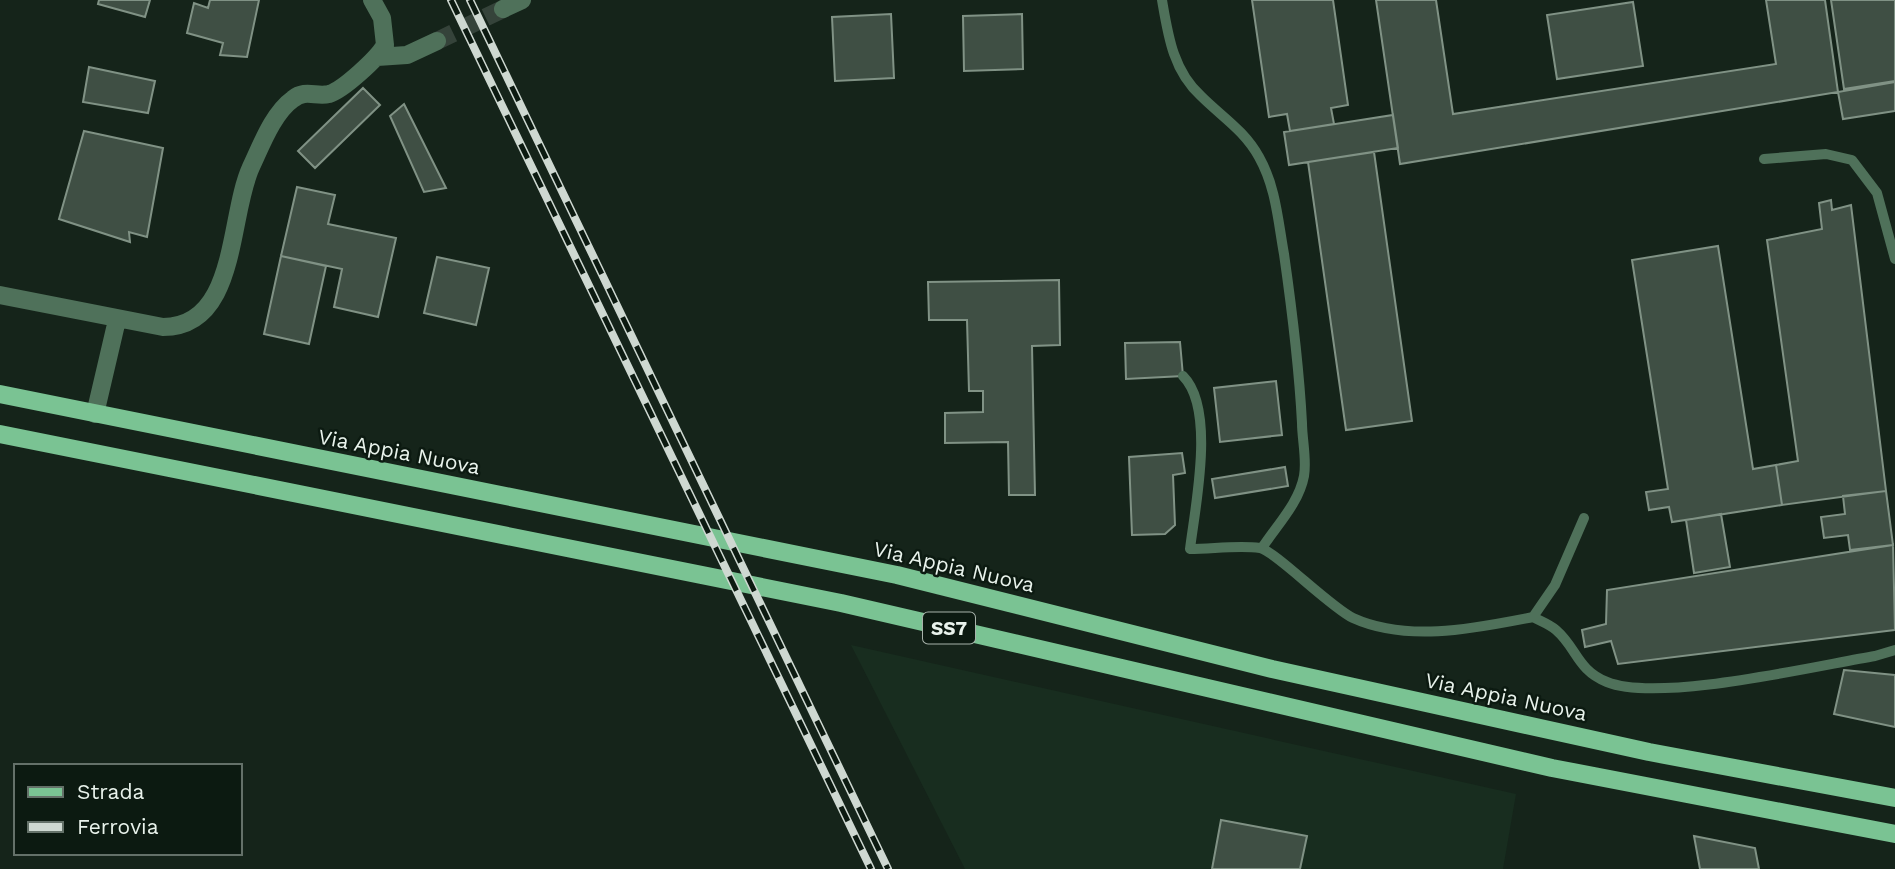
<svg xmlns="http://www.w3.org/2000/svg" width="1895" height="869" viewBox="0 0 1895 869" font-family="'Work Sans',sans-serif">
	<rect width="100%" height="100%" fill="#15241a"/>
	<path fill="#182d1f" d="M851 645 1516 794 1503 869H965Z"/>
	<path fill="#3f4f44" stroke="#809285" stroke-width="2" d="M99 0H150L145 17 98 4Z
		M210 0H259L247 57 220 55 223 43 187 33 194 3 208 8Z
		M1252 0H1333L1348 105 1331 108 1334 124 1290 131 1287 114 1269 117Z
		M1376 0H1436L1453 114 1776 64 1766 0H1825L1838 92 1400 164Z
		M1831 0H1895V81L1844 89Z
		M1633 2 1643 66 1557 79 1547 15Z
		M891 14 894 78 835 81 832 17Z
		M1022 14 1023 69 964 71 963 16Z
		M89 67 155 81 148 113 83 102Z
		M1895 82V111L1843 119 1838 92Z
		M363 88 380 105 315 168 298 151Z
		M404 104 446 188 424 192 390 116Z
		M1393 115 1398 148 1289 165 1284 132Z
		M84 131 163 148 147 237 129 232 130 242 59 219Z
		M1374 152 1412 421 1346 430 1308 162Z
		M297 187 335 195 328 224 396 238 378 317 334 307 342 269 281 256Z
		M1831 200 1832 210 1851 205 1886 491 1782 505 1776 465 1798 461 1767 240 1822 229 1819 203Z
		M1718 246 1753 469 1776 465 1782 505 1672 522 1669 507 1649 510 1646 492 1668 489 1632 260Z
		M281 256 326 266 309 344 264 334Z
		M437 257 489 268 476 325 424 313Z
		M1059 280 1060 345 1032 346 1035 495H1009L1008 442 945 443V413L983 412V391H969L967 320H929L928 282Z
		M1180 342 1183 376 1126 379 1125 343Z
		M1276 381 1282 435 1220 442 1214 388Z
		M1182 453 1185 473 1173 475 1175 525 1165 534 1132 535 1129 457Z
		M1285 467 1288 486 1215 498 1212 479Z
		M1886 491 1893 545 1850 550 1848 535 1824 538 1821 517 1845 514 1843 496Z
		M1721 514 1730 567 1694 573 1686 520Z
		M1893 545 1895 630 1618 664 1611 641 1585 647 1582 630 1606 624 1607 590Z
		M1844 670 1895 675V727L1834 714Z
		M1221 820 1307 836 1300 869H1212Z
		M1694 836 1755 848 1759 869H1700Z"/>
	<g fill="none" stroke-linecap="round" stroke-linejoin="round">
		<path stroke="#35433a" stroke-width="18" stroke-dasharray="18 9" stroke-linecap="butt" d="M437 41 503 9"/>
		<path stroke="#4f715a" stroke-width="10" d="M1162 0C1168 35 1173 71 1201 96 1222 117 1244 130 1259 157 1276 187 1278 221 1284 254 1292 310 1299 366 1302 423 1302 439 1307 460 1304 476 1299 503 1277 525 1262 548
			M1764 159 1826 154 1852 160 1877 193 1895 259
			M1183 376C1216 409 1195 507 1190 549 1212 549 1238 545 1260 548 1274 550 1330 607 1353 618 1408 643 1476 628 1533 617L1555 585 1584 518
			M1533 617C1540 621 1549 624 1556 630 1577 648 1577 670 1607 682 1658 703 1815 666 1875 656L1895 650"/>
		<path stroke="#4f715a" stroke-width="18" d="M503 9 522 0
			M377 57 407 55 437 41
			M0 295 163 327C238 327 228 217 251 167 261 146 273 113 293 99 305 89 316 97 329 94 343 90 378 58 385 45L382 18 372 0
			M95 414 117 320"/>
		<path stroke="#7ac393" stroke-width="18" d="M0 394 897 575 1272 669 1649 752 1895 798
			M0 434 841 603 1552 768 1895 834"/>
		<defs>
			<path id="rail" d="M451 0 871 869
				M470 0 888 869"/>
		</defs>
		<use href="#rail" stroke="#ced8d1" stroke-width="8"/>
		<use href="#rail" stroke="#0c1a11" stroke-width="5" stroke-dasharray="16" stroke-linecap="butt"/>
	</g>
	<g text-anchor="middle" stroke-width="5" stroke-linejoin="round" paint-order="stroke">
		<rect fill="#0c1a11" stroke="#a7b2aa" stroke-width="2" x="923" y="612.5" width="52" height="31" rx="5"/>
		<g font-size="19" font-weight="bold" fill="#e9f3ec">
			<text x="949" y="635">SS7</text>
		</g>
		<g font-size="21" fill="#e9f3ec" stroke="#0c1a11">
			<text transform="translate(399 452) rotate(11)" y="7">Via Appia Nuova</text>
			<text transform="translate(954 567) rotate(13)" y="7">Via Appia Nuova</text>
			<text transform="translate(1506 697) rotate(12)" y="7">Via Appia Nuova</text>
		</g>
	</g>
	<rect x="14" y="764" width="228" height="91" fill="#0c1a11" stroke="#647169" stroke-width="2"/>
	<rect x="28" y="787" width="35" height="10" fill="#7ac393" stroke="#647169" stroke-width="2"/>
	<text x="77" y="799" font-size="21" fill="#e9f3ec">Strada</text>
	<rect x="28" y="822" width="35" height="10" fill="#ced8d1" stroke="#647169" stroke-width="2"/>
	<text x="77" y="834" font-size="21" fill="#e9f3ec">Ferrovia</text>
</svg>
